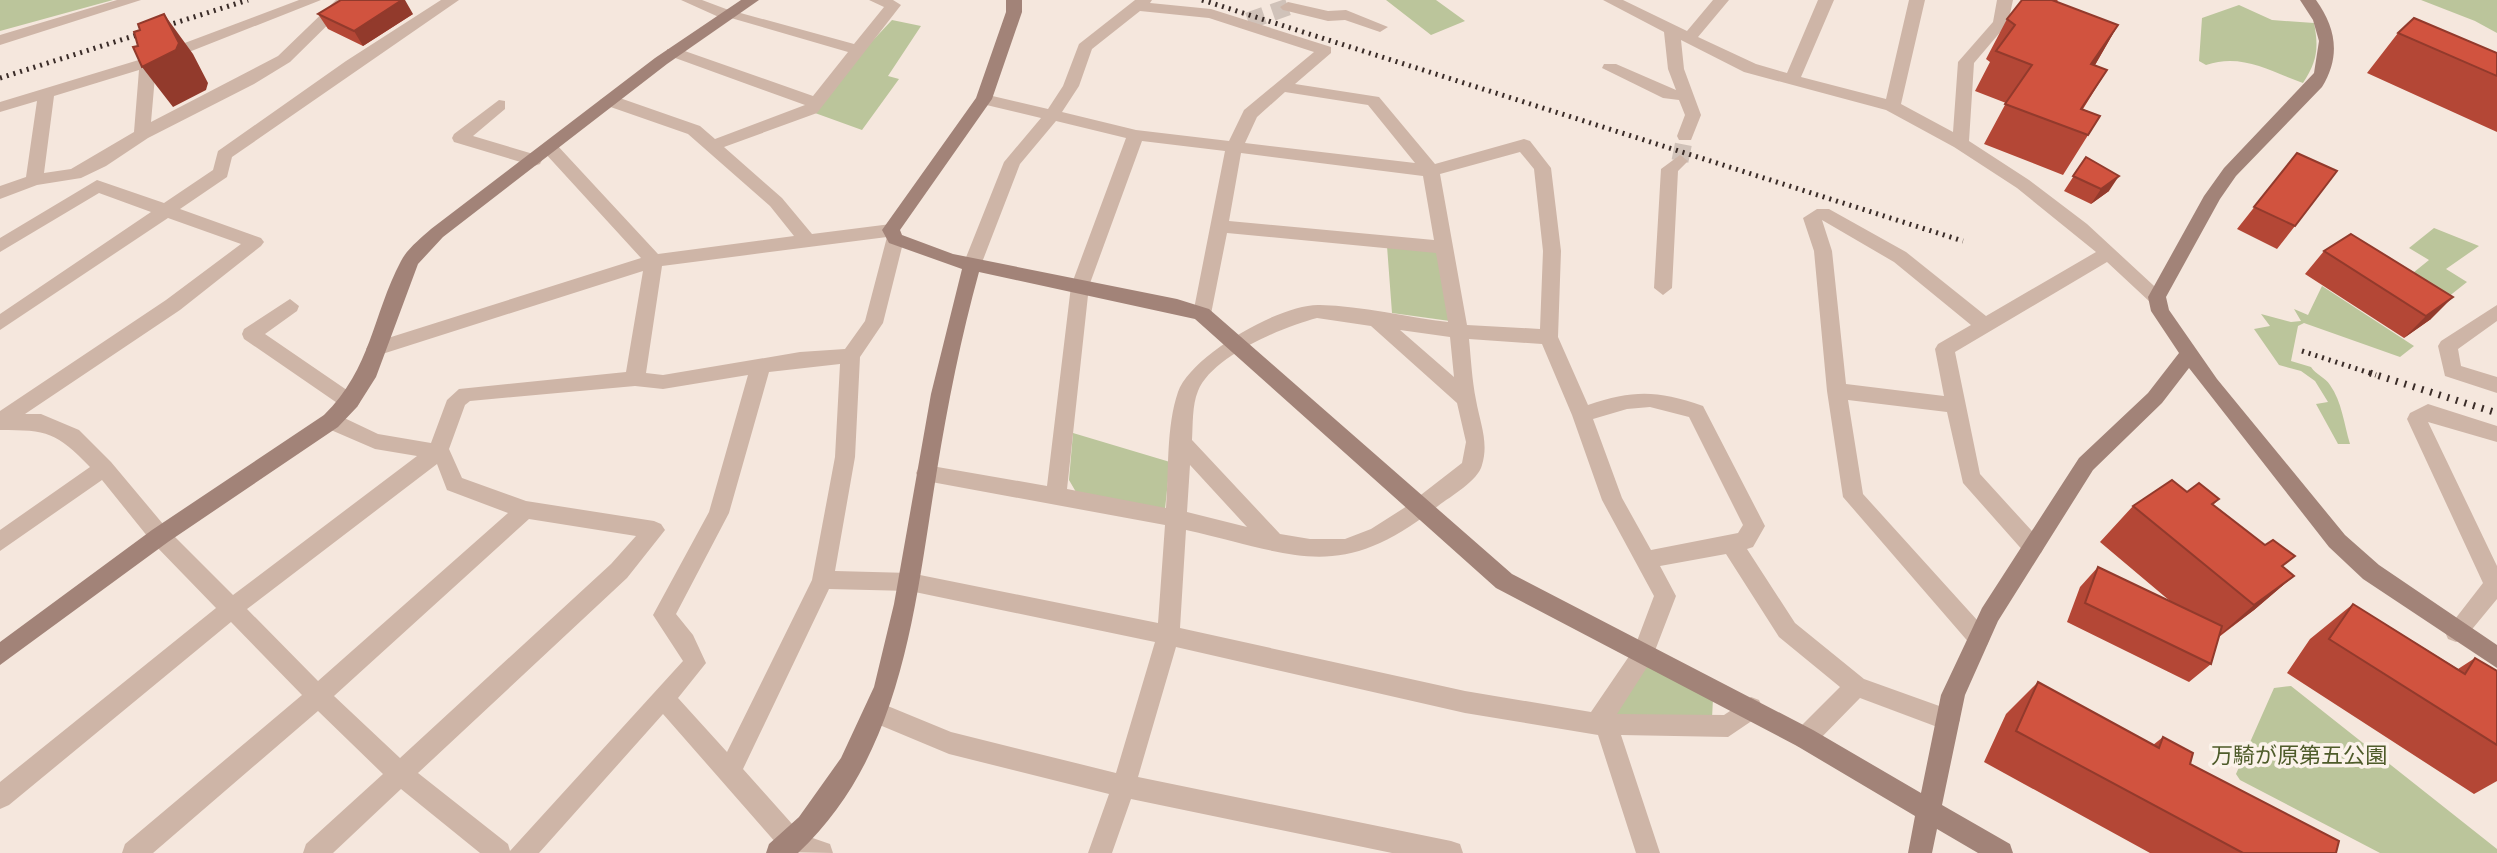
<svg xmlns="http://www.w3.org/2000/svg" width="2497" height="853" viewBox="0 0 2497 853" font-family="Cabin,'Noto Sans JP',sans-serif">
	<rect width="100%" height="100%" fill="#f5e7dd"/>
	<path fill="#bbc59b" d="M0 0H113L0 31Z
		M1386 0H1436L1465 21 1431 35Z
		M2421 0H2497V33L2475 21Z
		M2239 5 2272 20 2314 23C2319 48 2317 62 2303 83 2269 71 2242 53 2206 65L2199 61 2202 18Z
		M892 20 921 26 888 76 899 79 862 130 815 113 862 52Z
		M2434 228 2479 246 2446 269 2467 282 2438 305 2403 281 2429 260 2409 248Z
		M1387 246 1437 250 1450 321 1392 313Z
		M2322 286 2414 346 2400 357 2304 323 2298 326 2291 361 2311 367C2316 375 2325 377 2330 385 2342 402 2344 424 2350 444H2338L2316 404 2328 402 2315 381 2301 371 2279 365 2254 329 2270 326 2261 314 2291 322 2301 321 2294 309 2308 315Z
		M1073 433 1170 462 1165 509 1076 492 1069 480Z
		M1648 663 1713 699 1712 718 1611 716Z
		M2291 686 2497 849V853H2380L2240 780 2236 774 2274 688Z"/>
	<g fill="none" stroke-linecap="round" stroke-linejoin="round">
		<path stroke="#d0c2b9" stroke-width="17" stroke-dasharray="17 9" stroke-linecap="butt" d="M1248 21 1288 7
			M1680 161 1685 136"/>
		<path fill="#ceb5a7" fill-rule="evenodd" d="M117 0H141L0 45V35Z
			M299 0H321L156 65 151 122 278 56 336 0H353L290 62 254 84 148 138 106 166 81 178 37 185 0 199V186L26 177 37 101 0 112V102L142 59ZM139 70 134 132 71 169 44 173 54 96Z
			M441 0H459L232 157 227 177 180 209 261 238 264 242 261 246 180 310 25 414H41L79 430 111 462 168 530 233 595 417 456 375 449 324 427 321 421 324 415H338L378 434 431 443 447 400 459 389 626 372 643 271 376 356 366 349 369 344 641 258 544 152 542 148 544 144H556L658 254 794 236 770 206 688 134 602 104 600 100 608 95 614 96 700 126 715 139 805 105 667 55V49H679L813 96 848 52 731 18H721L681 0H702L726 9 854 44 884 7 869 0H893L901 5 817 113 724 147 782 198 812 234 891 224 897 226 898 234 904 239 883 323 860 357 855 457 835 571 910 573 1158 623 1165 525 926 481 919 479 916 473 919 467 926 465 1047 486 1071 286 1126 138 1056 121 1020 164 981 265 972 271 963 265 1004 162 1041 118 978 103 976 99 984 94 1048 109 1063 86 1079 44 1135 0H1152L1150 3 1211 9 1331 47V53L1295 84 1379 97 1435 164 1524 139 1530 141 1551 168 1561 251 1558 337 1588 405C1634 390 1656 390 1703 406L1765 526 1753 547 1747 549 1795 623 1864 679 1956 712 1960 720 1956 728 1948 731 1860 698 1813 746 1805 749 1797 746 1793 738 1797 730 1840 687 1779 637 1726 554 1660 566 1676 596 1651 661 1617 714 1724 715 1751 697 1759 700 1763 708 1759 716 1728 737 1621 735 1660 853H1636L1598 735 1465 713 1176 647 1138 777 1451 841 1460 844 1463 853H1392L1131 799 1112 853H1088L1109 794 949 754 870 721 866 713 870 705 878 702 951 732 1116 773 1155 642 910 591 829 589 743 769 801 834 830 844 833 853 784 852 663 714 539 853H480L401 789 333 853H303L306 844 383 774 318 711 153 853H122L125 844 302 695 231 622 9 805 0 809V782L216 608 152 542 102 480 0 551V530L90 467C56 432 48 430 0 430V411L166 300 241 244 168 218 0 330V314L151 212 99 193 0 252V238L97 180 164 203 213 170 218 151 346 61ZM1140 11 1209 18 1314 52 1244 110 1229 141 1136 130 1062 112 1079 86 1092 49ZM1285 92 1368 105 1415 163 1245 143 1257 117ZM1142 141 1225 151 1193 314 1195 319 1202 321 1211 314 1227 233 1436 253 1448 322C1406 317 1363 306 1320 305 1282 303 1191 355 1178 392 1166 427 1169 471 1166 508L1067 489 1089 286ZM1520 152 1534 169 1543 251 1540 329 1467 325 1440 174ZM1241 153 1423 176 1434 240 1229 221ZM887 237 865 321 845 349 800 352 663 375 646 373 662 266ZM1317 318 1371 326 1457 403 1466 442 1462 463 1404 508 1371 529 1345 539H1310L1280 534 1192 440C1193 425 1192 405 1198 391 1212 356 1283 327 1317 318ZM1400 330 1450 337 1454 377ZM1469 339 1542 344 1572 415 1602 500 1654 596 1634 649 1591 712 1465 691 1180 628 1186 530C1297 555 1339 584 1438 506 1451 496 1478 481 1482 465 1489 442 1480 423 1476 400 1472 380 1471 359 1469 339ZM840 364 835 457 812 580 727 752 678 698 706 663 693 635 676 614 729 513 769 372ZM748 375 709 512 653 615 683 661 510 851 508 844 418 773 627 578 665 530 661 524 654 521 526 501 462 478 449 449 465 405 470 401 635 386 663 389ZM1650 407 1689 417 1743 525 1738 533 1651 550 1622 498 1593 419 1627 409ZM437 464 447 490 508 513 318 681 247 609ZM1190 465 1247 527 1187 512ZM529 519 636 536 611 564 400 758 334 696Z
			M1603 0H1623L1687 31 1713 0H1729L1698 37 1756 64 1787 73 1818 0H1834L1801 77 1886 99 1909 0H1925L1901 104 1953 132 1958 62 1993 22 1997 0H2013L2008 23 1974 63 1969 141 2029 180 2087 224 2166 297 2157 304 2150 302 2107 262 1955 352 1980 474 2041 541 2044 547 2041 553 2033 556 2025 553 1963 483 1947 412 1848 400 1863 494 1987 631 1990 638 1987 645 1979 648 1971 645 1843 497 1827 391 1814 251 1803 218 1817 209H1829L1906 252 1986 316 2096 252 2017 188 1954 147 1886 110 1744 72 1681 40 1684 69 1701 115 1691 140H1679L1677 136 1685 115 1679 100 1663 98 1602 68 1604 64H1616L1676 90 1668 69 1664 32ZM1822 220 1894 262 1971 325 1938 344 1935 349 1944 396 1846 384 1832 251Z
			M1288 2 1328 11 1346 10 1388 27 1380 32 1345 20 1328 21 1283 10 1280 7Z
			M499 100 505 101V109L473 136 540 156 542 160 540 164 534 166 454 142 452 138 454 134Z
			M1680 155 1688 161 1678 171 1672 288 1663 295 1654 288 1661 169Z
			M290 299 299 306 297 311 265 334 357 397 360 402 357 407H343L244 339 242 334 244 329Z
			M2497 305V321L2458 349 2461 366 2497 377V393L2445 376 2438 346 2441 341Z
			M2428 404 2497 426V442L2428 422 2497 566V599L2464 639 2456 642 2448 639 2445 632 2483 583 2407 419 2410 413Z"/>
		<path fill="#a28378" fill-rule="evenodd" d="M741 0H759L667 64 443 237 418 264 376 377 357 407 338 427 168 542 0 665V642L152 530 324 415C372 368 372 316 401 261 407 249 421 238 431 229L655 58Z
			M1006 0H1022V12L992 99 900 230 902 235 953 254 1177 299 1209 309 1512 574 1813 730 1921 793 1941 695 1982 608 2079 458 2148 393 2179 353 2151 311 2148 297 2204 196 2224 168 2314 73 2319 41 2313 20 2300 0H2316C2336 28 2341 56 2322 87L2236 176 2220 199 2166 297 2169 310 2217 379 2345 535 2379 565 2497 645V668L2363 579 2329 547 2189 368 2162 403 2093 470 1998 621 1965 695 1942 805 2010 844 2013 853H1978L1937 829 1932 853H1908L1915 816 1797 746 1496 588 1195 319 979 272C961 337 948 403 937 470 915 604 904 754 798 853H766L769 844 799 817 841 758 874 687 894 604 931 394 962 269 889 243 882 230 976 98 1006 12Z"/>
		<path stroke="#3a2c28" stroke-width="5" stroke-dasharray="2 5" stroke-linecap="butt" d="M1202 0 1963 241
			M0 78 248 0
			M2302 351 2376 375"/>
		<path stroke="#3a2c28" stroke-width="7" stroke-dasharray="2 7" stroke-linecap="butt" d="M2370 373 2497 413"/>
	</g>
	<path fill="#b44736" d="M2022 0H2058L2056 2 2118 25 2095 65 2107 70 2083 109 2100 116 2063 175 1984 144 2006 103 1975 91 1990 62 1986 59 2007 19Z
		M318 14H413L363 46 328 29Z
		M2398 33 2497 53V132L2367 73Z
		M2297 153 2295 226 2277 249 2237 229Z
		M2086 157 2109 191 2091 204 2064 191Z
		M2324 251 2431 319 2404 338 2305 274Z
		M2187 492 2219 499 2213 505 2294 576 2254 610 2219 637 2211 664 2189 682 2067 622 2080 587 2098 567 2170 601 2100 542 2133 506Z
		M2353 604 2458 669 2475 658 2497 671V781L2474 794 2287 673 2310 639Z
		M2038 682 2153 745 2163 737 2190 764 2336 853H2150L1984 762 2006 714Z"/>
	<path fill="#923a2c" d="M402 0H405L413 14 363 46 354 31Z
		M164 14 193 54 208 83 206 90 173 107 142 67Z
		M2118 25 2095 65 2091 64Z
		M2119 176 2109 191 2091 204 2101 189Z
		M2453 297 2431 319 2404 338 2426 316Z
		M2294 576 2254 610 2215 639 2254 605Z"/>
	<path fill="#d1533f" stroke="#923a2c" stroke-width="2" d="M341 0H402L354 31 318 14Z
		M2022 0H2052L2118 25 2091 64 2107 70 2081 109 2100 116 2088 135 2005 104 2032 65 1996 51 2015 25 2007 19Z
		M164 14 179 43 176 50 142 67 133 47 138 46 134 32 140 30 138 24Z
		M2414 18 2497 53V76L2398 33Z
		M2297 153 2337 171 2295 226 2254 207Z
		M2086 157 2119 176 2101 189 2073 176Z
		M2351 234 2453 297 2426 316 2324 251Z
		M2172 480 2187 492 2199 483 2219 499 2212 504 2265 545 2273 540 2295 556 2282 566 2294 576 2254 605 2133 506Z
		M2098 567 2222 626 2211 664 2085 603Z
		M2353 604 2465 674 2475 658 2497 671V745L2329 639Z
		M2038 682 2159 748 2163 737 2193 753 2190 764 2339 841 2336 853H2243L2016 731Z"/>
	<g text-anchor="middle" stroke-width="7" stroke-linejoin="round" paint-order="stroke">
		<g font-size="22" fill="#4e5b2a" stroke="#fbf2ea">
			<text x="2299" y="763">万騎が原第五公園</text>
		</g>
	</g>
</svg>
